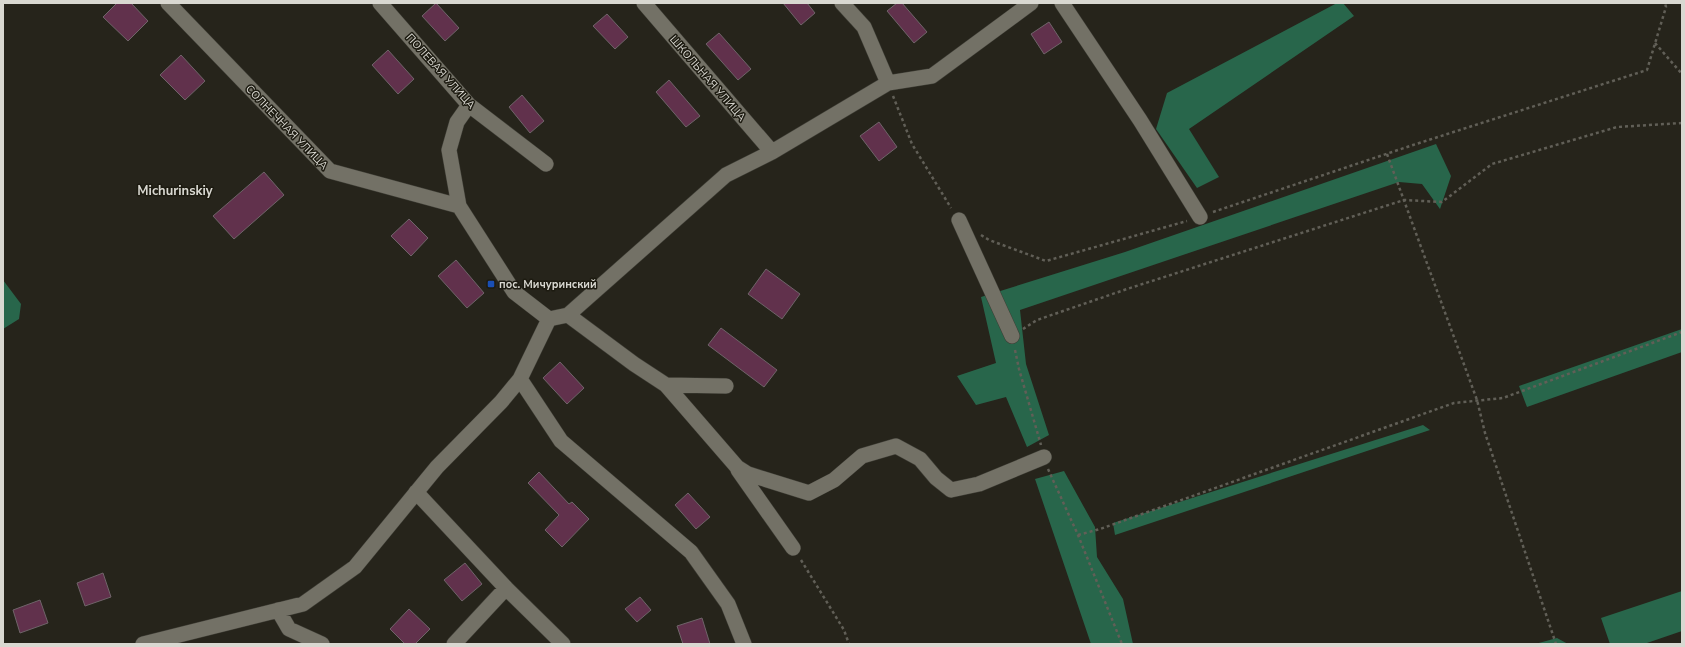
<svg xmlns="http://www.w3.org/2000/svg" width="1685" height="647" viewBox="0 0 1685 647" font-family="'Nunito Sans',sans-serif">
	<rect width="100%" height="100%" fill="#26241b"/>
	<path fill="#28664b" d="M1337 3H1343L1354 16 1189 129 1219 177 1197 188 1156 129 1167 93Z
		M1436 144 1451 176 1440 209 1422 184 1399 182 1020 310 1026 364 1049 435 1027 447 1006 397 976 405 957 376 996 363 981 297 1125 252Z
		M3 280 21 304 19 319 3 329Z
		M1682 329V352L1527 407 1519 386Z
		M1423 425 1430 430 1115 535 1113 523Z
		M1064 471 1095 527 1097 557 1123 599 1133 644H1091L1035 479Z
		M1682 591V631L1644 644H1610L1601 618Z
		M1557 638 1568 644H1535Z"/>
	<path fill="#61314c" stroke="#6f6469" d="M117 3H131L148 21 128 41 103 17Z
		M436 3 459 28 445 41 422 16Z
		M783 3H807L815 13 801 25Z
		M897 3H902L927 32 914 43 887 11Z
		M607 14 628 37 615 49 593 26Z
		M1049 22 1062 42 1044 54 1031 34Z
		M719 33 751 69 738 80 706 44Z
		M388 50 414 79 398 94 372 65Z
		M181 55 205 81 185 100 160 75Z
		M669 80 700 116 686 127 656 92Z
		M522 95 544 121 530 133 509 107Z
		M879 122 897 147 879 161 860 136Z
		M264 172 284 195 234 239 213 216Z
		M409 219 428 238 411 256 391 236Z
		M456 260 484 293 467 308 438 276Z
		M766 269 800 294 782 319 748 294Z
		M721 328 777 370 764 387 708 345Z
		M560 362 584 388 567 404 543 378Z
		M539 472 569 504 572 502 589 519 562 547 545 530 559 515 528 483Z
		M688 493 710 517 696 529 675 505Z
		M465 563 482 584 462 601 444 580Z
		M103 573 111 597 85 606 77 583Z
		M640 597 651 610 637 622 625 609Z
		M40 600 48 623 20 633 13 610Z
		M409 609 430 629 415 644H405L390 629Z
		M702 618 710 644H683L677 626Z"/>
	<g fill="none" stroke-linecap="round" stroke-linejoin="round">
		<defs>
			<path id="minor" d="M168 3 330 171 459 206
				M380 3 469 105 546 164
				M644 3 772 152
				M842 3 864 27 888 83
				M1062 3 1140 120 1200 217
				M469 105 457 122 449 150 459 206 514 292 549 319
				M959 220 1012 336
				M568 315 634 364 666 385 726 386
				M549 319 568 315 726 175 772 152 888 83 932 76 1031 3
				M520 379 561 441 691 552 728 604 744 644
				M666 385 737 467 748 474 809 493 834 480 862 456 896 446 920 459 936 478 951 490 979 484 1044 457
				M738 470 793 548
				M416 492 506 588 563 644
				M278 610 289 629 322 644
				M143 644 303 604 355 567 437 467 501 402 520 379 549 319
				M454 644 506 588"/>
		</defs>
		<use href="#minor" stroke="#3f3e36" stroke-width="16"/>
		<path stroke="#615f57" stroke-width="2.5" stroke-dasharray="3 3" stroke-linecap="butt" d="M1655 43 1682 74
			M893 96 912 144 951 208
			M1387 154 1477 400 1485 433 1556 644
			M1213 212 1413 145 1647 70 1666 7 1665 3
			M981 235 989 240 1046 261 1187 221
			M1023 329 1037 320 1127 289 1404 200 1442 202 1492 164 1617 127 1682 123
			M1015 350 1019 369 1041 445
			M1048 469 1078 535 1122 644
			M1078 535 1100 529 1454 403 1503 398 1682 332
			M801 560 844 630 849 644"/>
		<use href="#minor" stroke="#737166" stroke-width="15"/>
	</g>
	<rect fill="#1a4fb4" stroke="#1d1b11" stroke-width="1.5" x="487" y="280" width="8" height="8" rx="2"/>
	<g text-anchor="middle" stroke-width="3" stroke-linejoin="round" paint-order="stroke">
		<g font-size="11" fill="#d9d8d1" stroke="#1d1b11">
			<text transform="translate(441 71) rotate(48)" y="4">ПОЛЕВАЯ УЛИЦА</text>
			<text transform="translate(708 78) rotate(49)" y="4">ШКОЛЬНАЯ УЛИЦА</text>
			<text transform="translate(287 127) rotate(46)" y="4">СОЛНЕЧНАЯ УЛИЦА</text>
		</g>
		<g font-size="11" font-weight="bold" fill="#d9d8d1" stroke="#1d1b11" text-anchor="start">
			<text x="499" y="288">пос. Мичуринский</text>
		</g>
		<g font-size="13" font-weight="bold" fill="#d9d8d1" stroke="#1d1b11">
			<text x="175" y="195">Michurinskiy</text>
		</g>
	</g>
	<rect width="1685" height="647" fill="none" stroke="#d9d8d1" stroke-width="8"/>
</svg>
